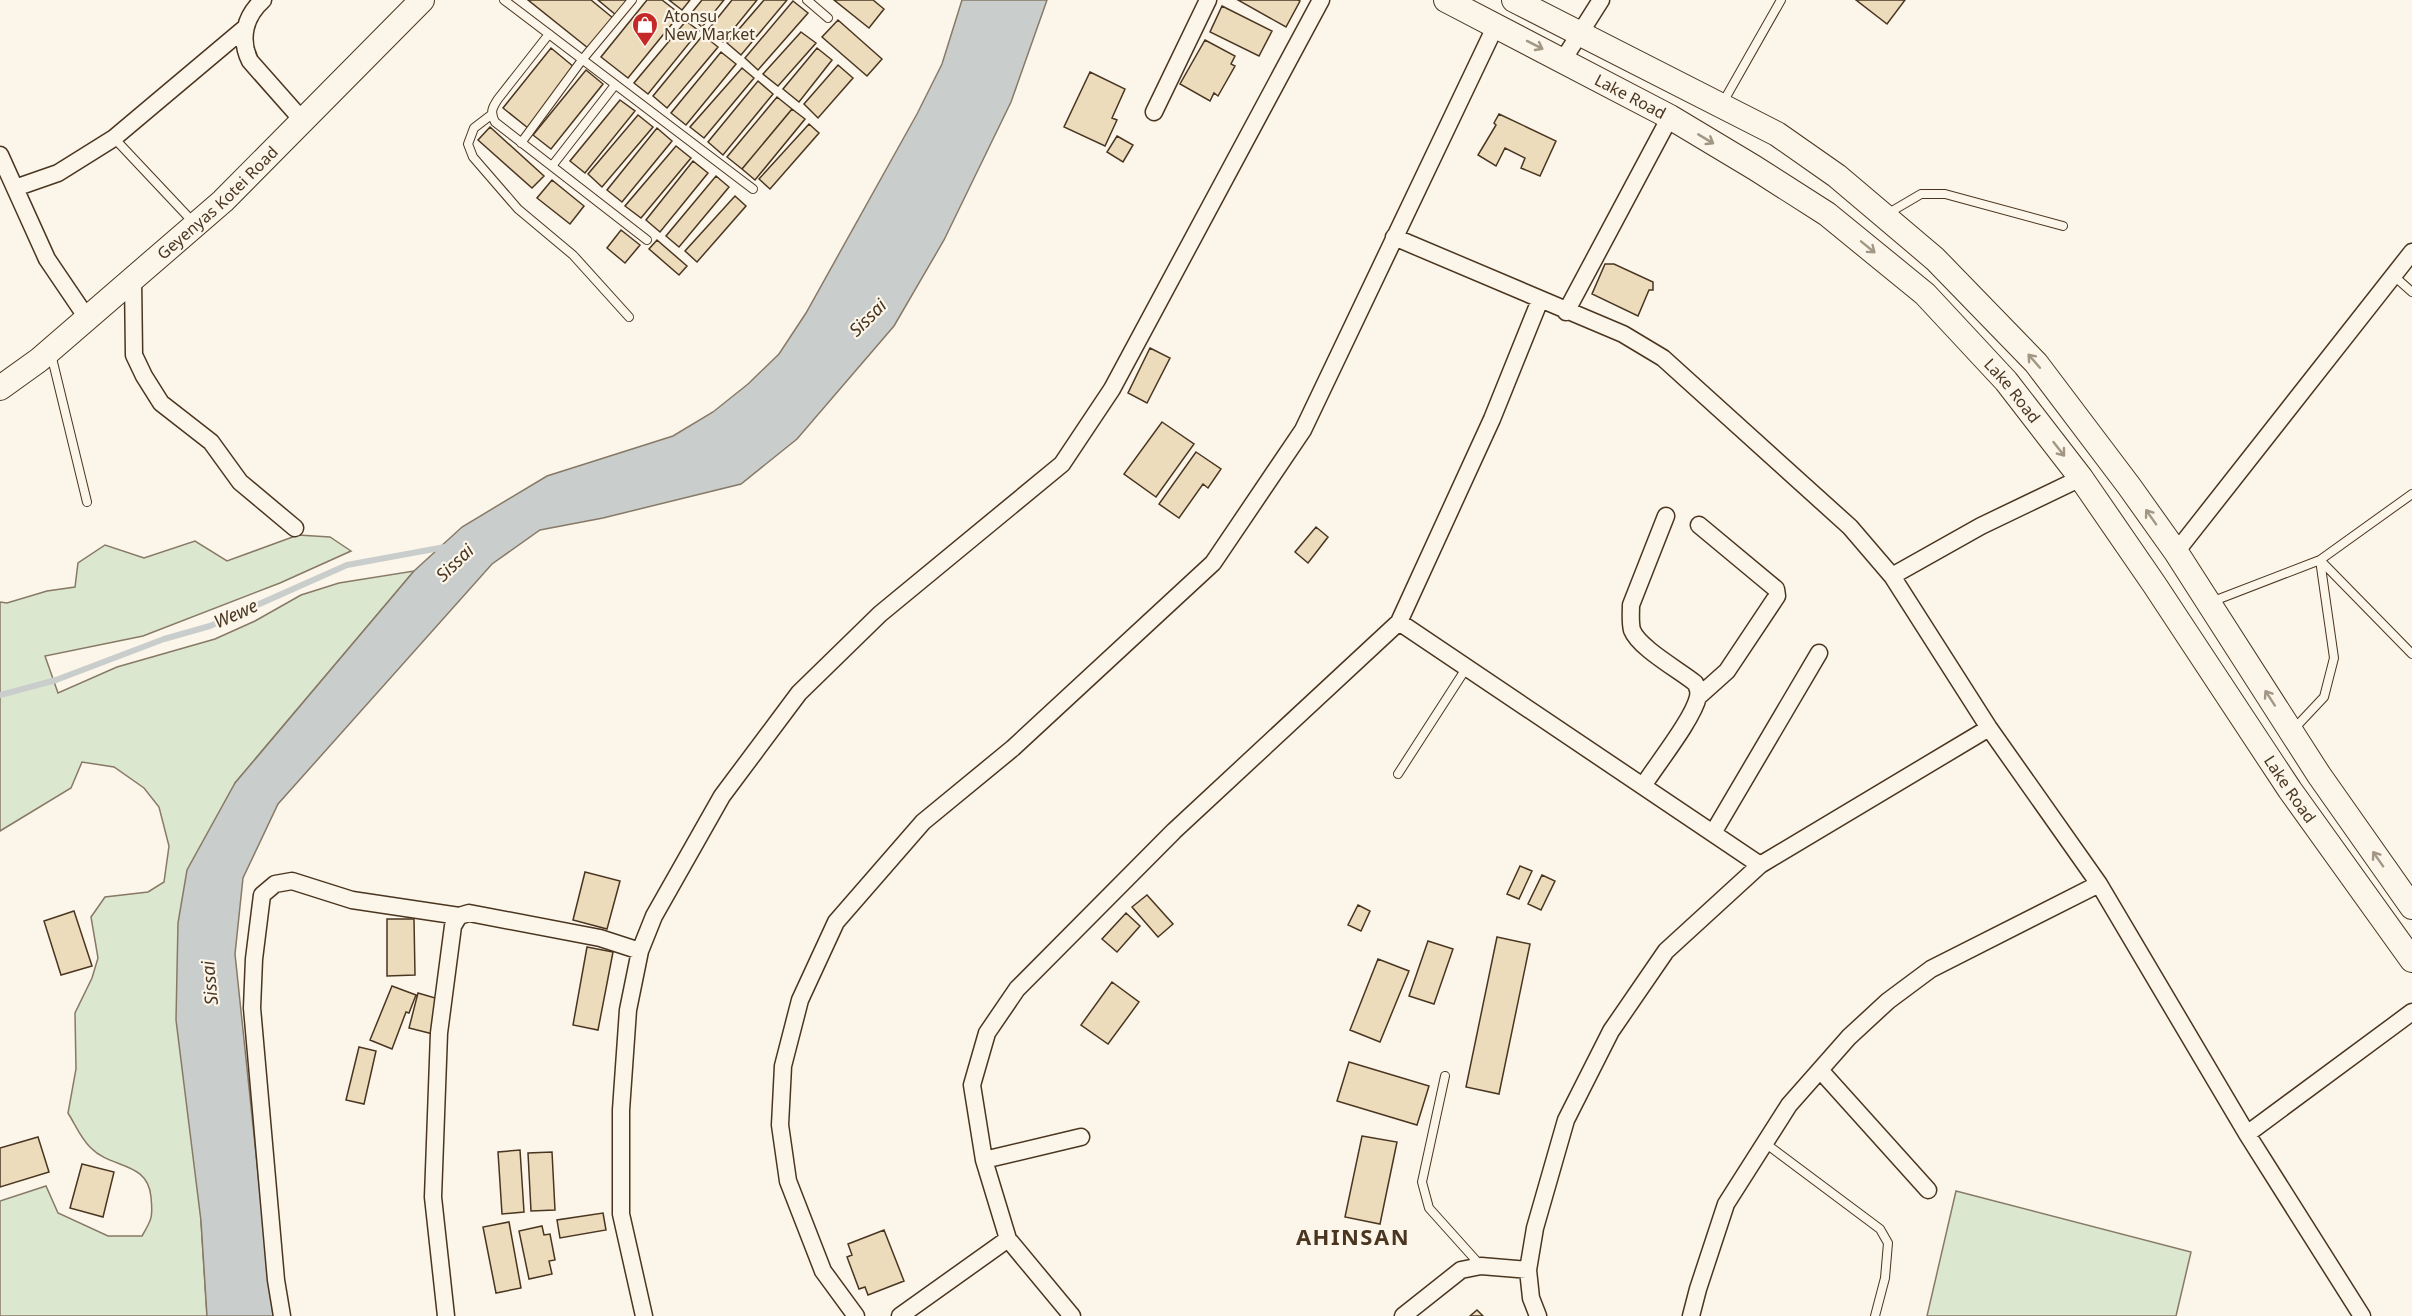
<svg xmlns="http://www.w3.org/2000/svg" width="2412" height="1316" viewBox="0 0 2412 1316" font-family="'Noto Sans',sans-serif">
	<rect width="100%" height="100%" fill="#fbf6e9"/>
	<path fill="#dce7d0" stroke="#887966" stroke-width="1.5" d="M298 535 330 537 351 551 280 583 143 636 45 656 58 693 117 667 215 639 255 621 301 595 339 583 414 571 235 783 201 1221 207 1316H0V1201L46 1186 58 1213 108 1236H142C152 1219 153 1217 151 1197 148 1161 111 1169 91 1148 81 1139 75 1124 68 1113L76 1069 75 1013 92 978 98 958 91 917 105 897 148 892 164 882 169 846 159 807 144 788 114 767 82 762 71 788 0 831V602L7 603 47 591 75 587 78 563 105 545 144 558 195 541 227 561Z
		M1956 1191 2191 1252 2176 1316H1927Z"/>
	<path fill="#c9cecd" stroke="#887966" stroke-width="1.5" d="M962 0H1047L1011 102 944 240 894 326 797 439 741 484 603 518 540 530 492 564 278 804 243 878 235 954 273 1316H207L201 1221 176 1020 178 923 187 870 235 783 414 571 462 527 547 476 673 436 713 412 748 384 779 354 806 313 917 114 942 64Z"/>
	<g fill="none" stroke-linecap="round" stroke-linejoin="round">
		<path stroke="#c9cecd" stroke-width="6" d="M0 695 56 680 164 639 210 626 347 565 445 547"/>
	</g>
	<path fill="#ecdcbc" stroke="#4a3520" stroke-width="1.5" d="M528 0H591L613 18 588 48Z
		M598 0H629L616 15Z
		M647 0H662L680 14 628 78 601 57Z
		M669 0H690L682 10Z
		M702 0H724L702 27 689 16Z
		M732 0H757L723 42 708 30Z
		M764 0H787L741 55 727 43Z
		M834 0H873L884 9 869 28Z
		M1238 0H1298L1300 1 1286 27Z
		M1856 0H1905L1887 24Z
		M793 1 808 13 758 70 745 58Z
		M1222 6 1272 31 1259 56 1210 32Z
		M838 20 882 59 867 76 822 37Z
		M686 21 699 31 648 94 634 83Z
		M801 32 816 43 778 86 763 74Z
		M703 35 718 47 667 108 653 96Z
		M1205 40 1235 56 1231 64 1235 66 1218 96 1214 93 1210 101 1180 84Z
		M551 48 574 67 528 128 503 108Z
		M817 48 832 60 799 102 783 89Z
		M721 52 736 64 686 125 671 113Z
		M838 65 853 78 818 118 804 104Z
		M742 68 754 78 704 138 690 127Z
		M586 70 603 84 551 149 533 135Z
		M1090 72 1125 89 1112 118 1117 120 1105 146 1064 127Z
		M758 81 773 94 723 155 708 142Z
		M777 97 792 109 742 169 727 157Z
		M620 100 635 111 585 173 570 161Z
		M792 109 805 119 755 180 742 169Z
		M1499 114 1556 141 1540 176 1521 168 1525 158 1505 148 1496 166 1478 155 1496 125 1494 123Z
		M638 115 653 127 602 187 588 174Z
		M809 124 819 133 770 189 759 179Z
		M490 127 544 176 532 188 478 140Z
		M657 128 672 141 622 202 607 190Z
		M1117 136 1133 145 1123 162 1107 152Z
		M676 146 691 158 641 218 625 206Z
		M693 161 708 173 660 232 646 220Z
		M716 176 729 187 679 247 666 236Z
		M552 180 584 206 570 224 537 198Z
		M735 196 746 206 697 262 685 251Z
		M621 230 640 245 625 263 607 248Z
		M657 240 687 266 679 275 649 249Z
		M1605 264H1614L1653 282V290H1649L1638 316 1592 294Z
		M1150 348 1170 358 1147 403 1128 393Z
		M1162 422 1194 444 1156 497 1124 474Z
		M1196 452 1221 469 1208 488 1203 484 1179 518 1159 504Z
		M1316 527 1328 537 1308 563 1295 552Z
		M1520 866 1532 871 1519 899 1507 894Z
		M585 872 620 881 607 929 573 920Z
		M1542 875 1555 881 1541 910 1528 904Z
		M1147 895 1173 924 1158 937 1132 907Z
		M1358 905 1370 911 1361 931 1348 925Z
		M74 911 92 966 61 975 44 921Z
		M1126 913 1140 926 1117 952 1102 939Z
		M387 919H414L415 975 387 976Z
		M1497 937 1530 944 1499 1094 1466 1087Z
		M1428 941 1453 949 1434 1004 1409 996Z
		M587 947 613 952 598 1030 573 1025Z
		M1378 959 1409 971 1380 1042 1350 1030Z
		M1112 982 1139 1002 1108 1044 1081 1025Z
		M392 986 416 995 409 1013 406 1012 392 1049 370 1040Z
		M418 993 442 1000 433 1034 409 1028Z
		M359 1047 376 1051 364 1104 346 1100Z
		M1349 1062 1429 1086 1417 1125 1337 1101Z
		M1362 1136 1397 1142 1380 1224 1345 1217Z
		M38 1137 49 1172 0 1187V1148Z
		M520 1150 524 1212 502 1214 498 1152Z
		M552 1152 555 1210 531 1211 528 1153Z
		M82 1164 114 1172 103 1217 70 1208Z
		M603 1213 606 1230 560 1238 557 1220Z
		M509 1222 521 1288 496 1293 483 1227Z
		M542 1226 544 1235 550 1234 555 1260 549 1261 552 1274 529 1279 519 1231Z
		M884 1230 904 1281 868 1295 865 1287 859 1289 847 1257 852 1255 848 1244Z
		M1477 1310 1483 1316H1470Z"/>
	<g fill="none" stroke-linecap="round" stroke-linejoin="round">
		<defs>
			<path id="lane" d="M504 0 753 189
				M807 0 828 18
				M549 34 498 99C492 108 490 112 495 122L647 240
				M1722 104 1781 0
				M491 115 474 128 468 144 473 157 518 209 573 255 629 317
				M114 138 194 223
				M521 143 582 60 632 0
				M552 166 615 85
				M1887 214 1921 194H1945L2063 226
				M2394 276 2412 292
				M51 354 87 502
				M2320 560 2412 654
				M2211 602 2320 560 2412 494
				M2292 731 2324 697 2334 658 2320 560
				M1398 774 1467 667
				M1445 1076 1422 1182 1429 1208 1481 1266
				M1765 1143 1880 1229 1888 1243 1885 1278 1875 1316"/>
			<path id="street" d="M263 0C245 16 239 39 250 61L303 121
				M1563 60 1601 0
				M1154 112 1208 0
				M0 155 47 259 87 318
				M15 188 58 173 114 138 246 27
				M1394 237 1623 334 1663 358 1850 527 1892 576 1989 728 2099 884 2247 1134 2362 1316
				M133 278 134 355 144 376 161 403 211 442 240 482 295 528
				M1540 300 1492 419 1399 622 1760 865
				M1566 312 1670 117
				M2176 552 2412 252
				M1892 576 1981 526 2081 478
				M1698 697 1727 671 1777 596 1776 589 1699 525
				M1643 786C1657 764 1693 719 1698 697 1699 691 1698 688 1695 683 1679 670 1639 648 1632 630 1630 622 1631 613 1631 605L1666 516
				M1713 833 1819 653
				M1820 1070 1928 1190
				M2247 1134 2412 1012
				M984 1160 1081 1137
				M282 1316 276 1280 252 1008 254 959 262 895 275 884 292 881 352 900 459 916 469 913 600 938 640 951
				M446 1316 433 1197 439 1033 453 926 459 916
				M644 1316 621 1214V1110L628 1010 640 951 654 916 722 796 799 693 880 614 1062 464 1112 389 1321 0
				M856 1316 823 1271 788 1181 780 1125 783 1066 800 1000 836 922 923 822 1013 748 1213 563 1303 430 1496 25
				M900 1316 1008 1239
				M1072 1316 1008 1239 984 1160 972 1085 987 1033 1017 989 1174 831 1399 622
				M1403 1316 1461 1270 1481 1266 1528 1270
				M1538 1316 1531 1298 1528 1270 1535 1228 1566 1120 1611 1031 1666 951 1760 865 1989 728
				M1691 1316 1698 1289 1726 1204 1789 1105 1849 1037 1888 1001 1931 969 2099 884"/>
			<g id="secondary">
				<path id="s1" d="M1446 0 1670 117 1755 168 1827 214 1925 294 2006 381 2081 478 2154 584 2290 790 2412 960"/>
				<path d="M1514 0 1777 134 1837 176 1935 259 2036 363 2129 486 2176 552 2319 775 2412 907"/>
				<path id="s2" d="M0 388 39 360 223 201 422 0"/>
			</g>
		</defs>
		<use href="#lane" stroke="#4a3520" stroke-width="10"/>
		<use href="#street" stroke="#4a3520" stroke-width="19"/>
		<use href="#secondary" stroke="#4a3520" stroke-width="26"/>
		<use href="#lane" stroke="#fbf6e9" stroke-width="8"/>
		<use href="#street" stroke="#fbf6e9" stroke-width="16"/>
		<use href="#secondary" stroke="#fbf6e9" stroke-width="24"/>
	</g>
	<defs><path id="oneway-shaft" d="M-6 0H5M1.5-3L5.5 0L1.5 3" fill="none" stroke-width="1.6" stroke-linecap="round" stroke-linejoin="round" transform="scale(1.5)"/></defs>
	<g stroke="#a29684">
		<use href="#oneway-shaft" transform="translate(1535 45) rotate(27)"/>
		<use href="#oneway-shaft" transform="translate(1706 139) rotate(31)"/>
		<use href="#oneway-shaft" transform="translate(1868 247) rotate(39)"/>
		<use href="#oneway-shaft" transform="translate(2034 361) rotate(-131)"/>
		<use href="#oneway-shaft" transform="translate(2059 449) rotate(52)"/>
		<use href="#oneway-shaft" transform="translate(2151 517) rotate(-125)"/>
		<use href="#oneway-shaft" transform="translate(2270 698) rotate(-123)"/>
		<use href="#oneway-shaft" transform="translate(2378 859) rotate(-125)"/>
	</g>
	<defs>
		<symbol id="shop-pin" viewBox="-11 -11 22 30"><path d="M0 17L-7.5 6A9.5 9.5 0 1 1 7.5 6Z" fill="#c62828" stroke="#fbf6e9"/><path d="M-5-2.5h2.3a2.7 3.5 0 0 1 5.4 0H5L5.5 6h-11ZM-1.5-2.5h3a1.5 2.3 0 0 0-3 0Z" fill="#fff"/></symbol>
	</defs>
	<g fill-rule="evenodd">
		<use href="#shop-pin" x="630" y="10" width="30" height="40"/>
	</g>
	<g text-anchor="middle" stroke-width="4.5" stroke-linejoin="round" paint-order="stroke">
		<g font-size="16" fill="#4a3520" stroke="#fbf6e9" text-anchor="start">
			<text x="664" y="22">Atonsu<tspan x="664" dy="18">New Market</tspan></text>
		</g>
		<g font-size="16" fill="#4a3520" stroke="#fbf6e9">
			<text dy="6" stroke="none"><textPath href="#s1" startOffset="208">Lake Road</textPath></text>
			<text dy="6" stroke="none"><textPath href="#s2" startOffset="286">Geyenyas Kotei Road</textPath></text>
			<text dy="6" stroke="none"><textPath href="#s1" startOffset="694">Lake Road</textPath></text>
			<text dy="6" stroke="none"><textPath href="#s1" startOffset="1180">Lake Road</textPath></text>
		</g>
		<g font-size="18" font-style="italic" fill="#4a3520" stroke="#fbf6e9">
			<text transform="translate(868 318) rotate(-45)" y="6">Sissai</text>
			<text transform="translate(455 563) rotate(-44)" y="6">Sissai</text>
			<text transform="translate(236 614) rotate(-24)" y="6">Wewe</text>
			<text transform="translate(210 983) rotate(-95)" y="6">Sissai</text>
		</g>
		<g font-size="22" font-weight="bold" letter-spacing="1.5" fill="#4a3520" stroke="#fbf6e9">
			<text x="1353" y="1245">AHINSAN</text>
		</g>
	</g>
</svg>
